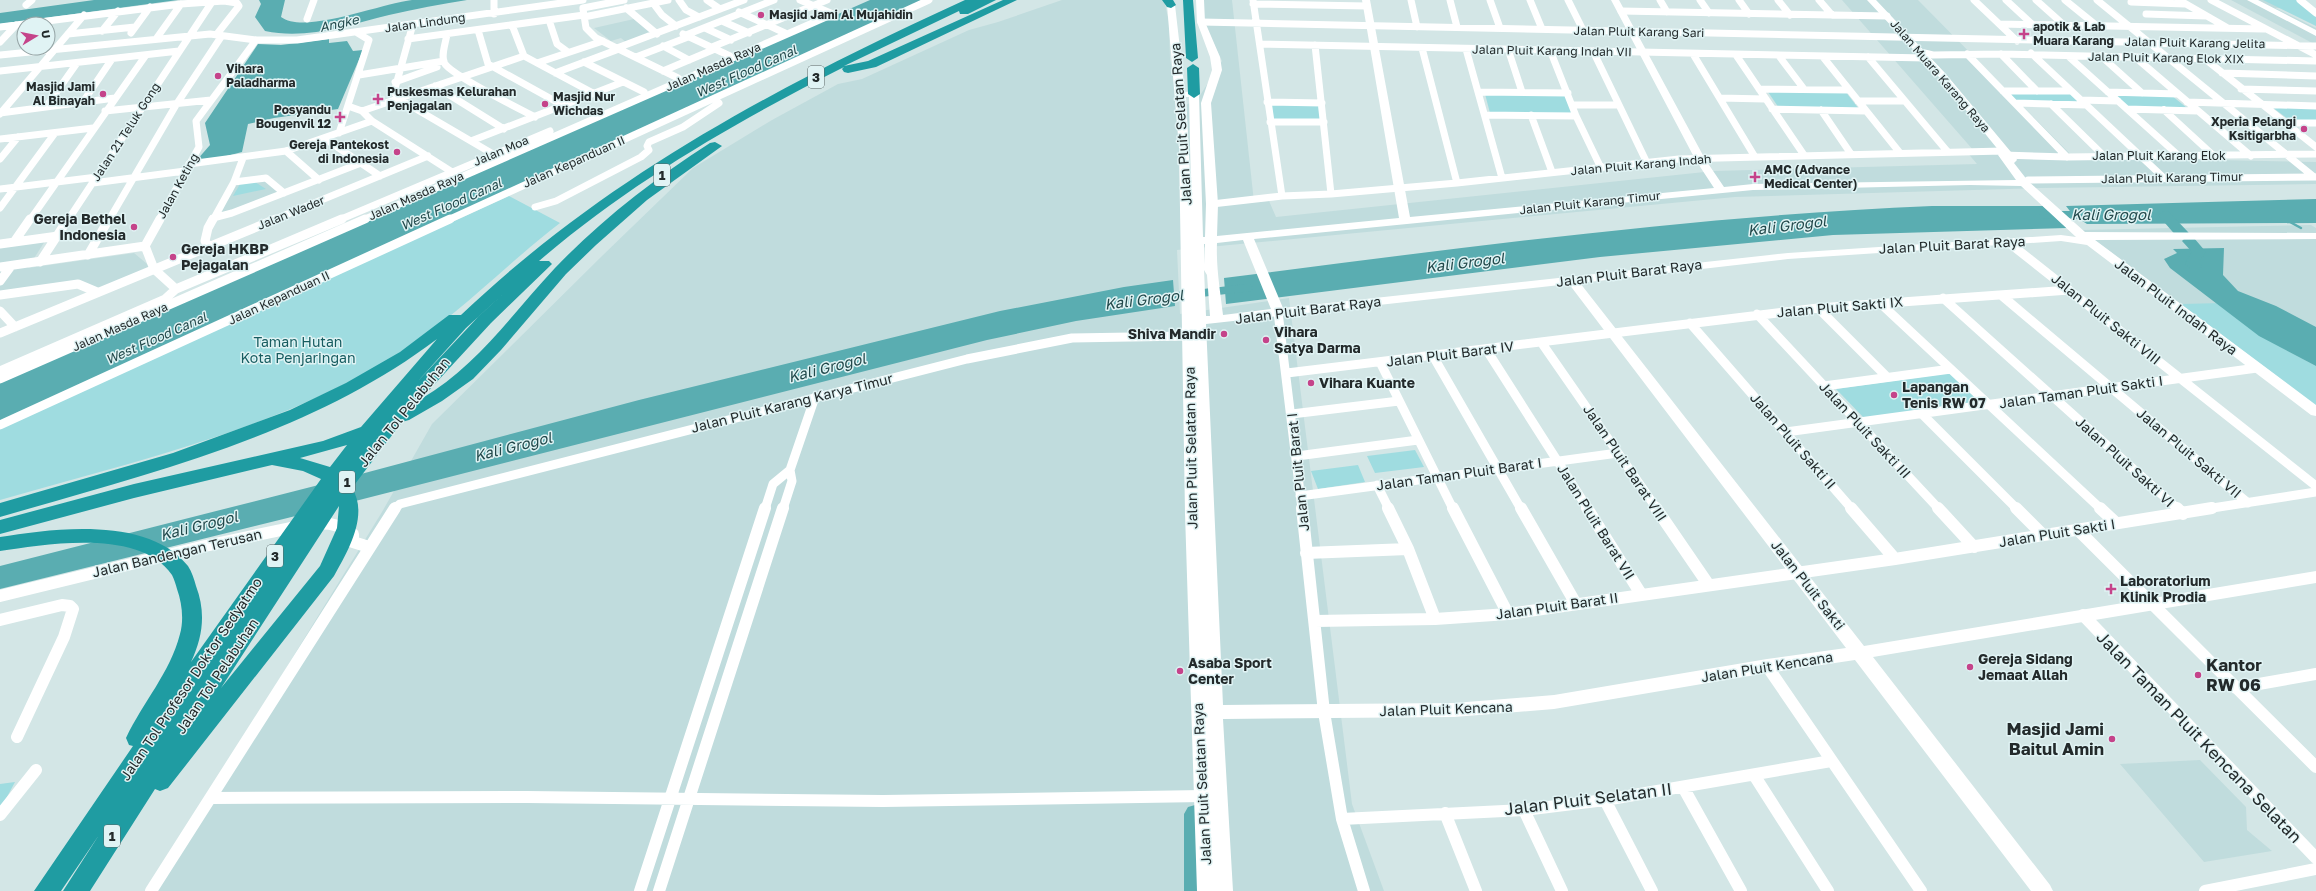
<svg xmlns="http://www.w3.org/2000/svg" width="2316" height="891" viewBox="0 0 2316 891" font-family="'Golos Text',sans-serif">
	<rect width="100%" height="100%" fill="#d3e6e6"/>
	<path fill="#c0dcdd" d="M1062 0H1164L1169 22 1170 59 1180 109 1199 97 1222 61 1204 23V0H1232L1254 202 1269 201 1276 217 1714 171 1977 164 1966 151H1974L1842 0H1918L2073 157 2316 162V184L2041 188 1735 197 1177 250 1180 314 1289 298 1352 804 1384 891H149L382 512 432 424 602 256 693 168 772 120 838 84 862 79 969 30 998 22Z
		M2231 0H2300L2310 8H2275L2316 28V45Z
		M634 19 656 36 628 44 621 38 611 41 594 28Z
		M264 179 282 194 220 216 235 183Z
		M2311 225 2316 228V404L2081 230Z
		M45 241 28 268 134 253 152 268 97 290 82 281 0 293V247Z
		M2200 760 2246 807 2247 830 2272 851 2204 862 2120 764Z"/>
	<path fill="#9fdce0" d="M2263 0H2296L2316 17V26Z
		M1766 89 1845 91 1862 113 1781 111Z
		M2007 92 2071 93 2086 107 2021 106Z
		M2110 93 2171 95 2187 108 2126 107Z
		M1485 94 1568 96 1576 115 1490 113Z
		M1272 105 1322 106 1324 123 1273 122Z
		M2272 107 2316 108V123L2292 122Z
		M255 182 266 189 233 196 240 184Z
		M509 196 560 223C504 266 457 317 396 355 277 430 134 461 0 500V429Z
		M2223 303 2286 350 2316 366V406L2181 304Z
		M1950 373 1981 402 1865 419 1836 389Z
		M1415 450 1424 467 1375 473 1367 456Z
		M1358 465 1365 482 1318 489 1311 471Z
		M15 782 0 810V784Z"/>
	<path fill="#5aadb1" d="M94 0H178L0 24V13Z
		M259 0H285L281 17C305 35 382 3 412 0 430 0 449 0 467 0 441 4 415 9 389 15 348 25 307 40 265 31L255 17 261 4Z
		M870 0H926L0 422V383Z
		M329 39V43L347 41 353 51 363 50 338 109 274 118 248 124 242 152 215 159 196 161 210 145 205 123 258 44 281 45Z
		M2316 199V223L2087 224 2073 215 2066 206Z
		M1932 206H2043L2067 228 1833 235 1600 257 1226 304 1224 278C1460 248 1695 216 1932 206Z
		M2224 248 2223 275 2238 291 2276 306 2316 327V366L2259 336 2170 268 2164 259 2177 253 2173 249Z
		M1173 280 1175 306 1076 321 987 340 324 509 0 589V566L346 478 639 400 1000 311 1124 287Z"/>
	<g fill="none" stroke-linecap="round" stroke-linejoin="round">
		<path stroke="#5aadb1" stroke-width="2.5" d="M2290 222 2301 228"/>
		<path fill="#5aadb1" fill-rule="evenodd" d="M2045 211H2094L2100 215 2094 219 2040 218 2039 215 2040 212Z
			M2164 211 2169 212 2188 232 2190 235 2188 237 2194 238 2206 252 2199 262 2202 266 2200 269H2190L2185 263 2192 252 2182 241 2184 239 2178 238 2158 215Z
			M1246 284 1251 285 1253 288 1251 291 1152 303 1145 299 1152 295Z
			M1195 805 1202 807 1206 814V891H1184V814L1188 807Z"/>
		<path stroke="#fff" stroke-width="7" d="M494 0V14
			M679 0 686 10 699 17
			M707 0 720 9
			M800 0 833 14
			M1253 0 1282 196
			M1411 0 1417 27
			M1450 0 1457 27
			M1490 0 1500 28
			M1530 0 1542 29
			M1568 0 1583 30
			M1660 0 1667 12
			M1700 0 1709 13
			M1739 0 1749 14
			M1778 0 1790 15
			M1819 0 1832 15
			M1974 0 2017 41
			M2006 0 2033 25
			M2036 0 2064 25
			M2065 0 2097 26
			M2097 0 2314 177
			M2179 0 2226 27
			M2211 0 2316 55
			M2300 0 2316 13
			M2131 2 2185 4
			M653 3 662 15 676 26
			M1253 4 1367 6
			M26 5 32 0
			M583 8 624 0
			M626 8 657 34
			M583 9 586 28 596 38 678 78
			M1621 11 1887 16
			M739 12 785 33
			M2146 14 2206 16
			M584 17 668 0
			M307 19 314 0
			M549 20 557 44 568 52
			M722 21 749 33
			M1201 22 2316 46
			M413 24 394 92 399 99 493 154
			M2000 24 2264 29
			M512 25 524 56 593 93
			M0 27 181 4 224 1 237 3 239 6 217 34
			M705 28 731 40
			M478 30 488 64 564 106
			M102 31 118 11
			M131 33 150 7
			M68 34 135 27
			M447 34C446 42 440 57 445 64 453 76 518 108 535 117
			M683 34 730 56
			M686 35 774 0
			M156 39 181 4
			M408 39 584 15
			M0 42 16 25
			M1260 44 1926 58
			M1315 45 1331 194
			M663 46 689 60
			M712 47 827 0
			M617 48 744 0
			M1422 48 1457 183
			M1466 49 1502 178
			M1508 49 1522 92
			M1550 50 1576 116 1601 168
			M1593 51 1647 163
			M1920 52 1933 55 2001 54 2316 61
			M2031 53 2164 178
			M1693 54 1755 157
			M1967 54 2067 157
			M2001 54 2037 91
			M0 55 210 34 256 40H297L583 0
			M1736 55 1804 155
			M1779 56 1804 89
			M2068 56 2179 156
			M2101 56 2142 93
			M636 57 688 37
			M1823 57 1900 153
			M1868 57 1947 151
			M2135 57 2251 156
			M2205 59 2316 147
			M584 62 644 92
			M537 63 603 41
			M0 71 179 51
			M663 71 715 49
			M555 73 619 49
			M2222 73 2316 76
			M359 75 444 61
			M395 82 437 67
			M435 86 504 129
			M1759 89 1849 90
			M2241 89 2316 91
			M2003 91H2071
			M1478 92 1568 93
			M2108 92 2178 94
			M1720 98 1765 99
			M2081 100 2118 101
			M1858 101H1904
			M83 102 112 59
			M1267 102 1322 103
			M2187 102 2316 106
			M2015 103 2086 105
			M2051 104 2105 157
			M1573 105H1618
			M348 106 362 111 372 121 452 172
			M46 107 77 63
			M1772 109 1866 111
			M2127 109 2198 111
			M1821 110 1851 154
			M2164 110 2214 156
			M105 111 211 100
			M362 111 524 56
			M0 113 115 98
			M0 114 84 15
			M1485 115 1576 116
			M1531 115 1552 172
			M1270 122H1324
			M2284 123H2316
			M339 133 369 40 356 32
			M324 138 380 176
			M0 139 93 128
			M471 141 623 82
			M286 151 319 180
			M2003 155 2067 157 2316 154
			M0 159 18 137
			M189 164 286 151 372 121
			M2028 180 2316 177
			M234 182 266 178 284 193
			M93 183 185 171
			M0 189 97 177
			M1212 204 1282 196 1331 194 1457 183 1679 159 2003 151
			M535 207 556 201 641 157 649 150 647 146 649 142 683 127 719 103
			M0 208 55 133
			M213 218 232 213 361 163
			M30 220 146 55
			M68 220 212 2
			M109 220 176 105 221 37
			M159 220 199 147 196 121 256 40
			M213 220 234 182 243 158
			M273 220 428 156
			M339 220 550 131
			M363 220 833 14
			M448 220 929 0"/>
		<path stroke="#fff" stroke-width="9" d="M160 219 145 246 154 269 176 289
			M14 242 30 219
			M2008 242 2316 486
			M0 244 58 236
			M209 247 205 241 208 228 213 219
			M88 255 109 219
			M40 262 68 219
			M0 267 145 246
			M0 281 11 266
			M0 295 78 284 97 292
			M2001 295 2248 503
			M1943 298 2178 509
			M1880 303 2101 509
			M1818 308 1887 377
			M0 311 15 327
			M1278 312 1302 509
			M1757 314 1939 509
			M1690 323 1852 509
			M0 333 276 219
			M1541 342 1657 509
			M1486 349 1588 509
			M1433 356 1521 509
			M1380 362 1453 509
			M0 371 165 299 176 289 342 219
			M1287 373 1818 308 2069 290
			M0 379 365 219
			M1824 386 1951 369
			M1292 414 1399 401
			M1922 414 2017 509
			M0 425 450 219
			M1786 432 2257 368
			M1297 456 1418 440
			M1377 485 1389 509
			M1300 496 1618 453
			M394 509 400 504 967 359 1072 338 1189 336
			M765 509 773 484 790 470
			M783 509 792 481 790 470 815 397
			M2206 509 2316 492"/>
		<path stroke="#fff" stroke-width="12" d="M1302 508 1324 712 1342 819 1364 891
			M1388 508 1408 549 1435 619
			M1453 508 1508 614
			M1521 508 1576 604
			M1587 508 1641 594
			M1656 508 1708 584
			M1851 508 1895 559
			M1938 508 1974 547
			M2016 508 2043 535
			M2100 508 2116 523
			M2177 508 2183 514
			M316 524C331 522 340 526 353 534V542L369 547
			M2077 529 2316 767
			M1306 553 1408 549
			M0 596 205 546 300 526
			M2083 615 2316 858
			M0 620 62 605 70 606 73 609 64 637 17 737
			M1315 621 1435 619 1508 614 1895 559 2212 508
			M1767 666 1921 891
			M2236 688 2316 674
			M1754 775 1828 891
			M1683 787 1741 891
			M211 798 527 797 883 801 1203 796
			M1605 800 1652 891
			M1524 810 1562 891
			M1445 813 1476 891
			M0 815 36 770
			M1342 819 1524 810 1605 800 1831 761
			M151 891 395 508
			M640 891 765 508
			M659 891 783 508
			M2205 891 2316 869"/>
		<path fill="#fff" fill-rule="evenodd" d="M1196 0H1204L1205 22 1220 57 1222 70 1211 103 1218 204 1217 236 1399 218 1362 0H1370L1410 217 1714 188 1695 159 1611 0H1619L1705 159 1724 187 1753 184 2016 180 1998 155 2000 152 1939 77 1867 0H1876L1945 73 2016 158 2017 160 2014 163 2028 181 2085 232 2316 233V239L2095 240 2316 405V416L2311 415 2087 245 2061 241 1788 259 1580 283 1864 646 2316 571V583L1873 657 2050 885 2053 891H2031L1855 660 1767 673 1554 709 1454 717 1223 719 1233 891H1197L1185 513 1179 148 1167 5 1171 2 1175 5 1185 92 1194 91 1199 94 1203 237H1205L1206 204 1201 103 1212 70 1210 57 1197 22ZM1186 97H1189L1191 192ZM1970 185 2021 186 2076 237 2061 235 1788 253 1283 308 1254 239 1753 190ZM1243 240 1271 309 1223 315C1220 290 1216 267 1217 243ZM1204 244H1205L1204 265ZM1204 270 1207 275 1210 316H1206ZM1569 284 1846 648 1767 659 1554 695 1454 703 1223 705 1206 324Z
			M2247 0H2258L2316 30V36Z"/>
		<path fill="#1f9ca2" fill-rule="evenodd" d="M965 0H996L968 14H960L959 11 844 66 868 61 1003 0H1017L876 67 848 73 844 72 842 69 844 67C736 122 631 182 539 261H549L552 264 491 323 421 399C477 366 512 314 555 268 601 220 654 179 710 143L715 142 722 146 647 200 596 245 566 274 501 350 473 379 442 401 409 420 402 422 352 488C369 515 348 551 334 576L168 788 160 791 155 789 90 891H63L99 835 61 891H34L133 746 129 745 126 738C143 702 170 673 180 634 184 620 182 603 177 589 176 585 174 579 172 575 141 528 46 544 0 551V537C54 528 149 516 188 566 192 572 194 579 196 586 206 612 203 637 191 662L321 479 303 471 272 465 134 498 0 534V520L134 484 323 441 361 427 437 339C310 435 151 473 0 517V503L173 453 290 410 346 383 400 352 449 315H461C608 175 782 84 965 0ZM538 262 479 316 418 381 466 328ZM347 445 330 467 300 458ZM339 506 337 528 320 566 221 688Z
			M1162 0H1173L1176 5 1171 8 1167 7Z
			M1183 0H1193L1198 58 1192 62 1186 58Z
			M1193 64 1199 68 1200 94 1194 98 1188 94 1187 68Z"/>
	</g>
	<g fill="#c5438a" stroke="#e0f3f4" stroke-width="1.5">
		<circle cx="761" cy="15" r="4"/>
		<path d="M2022 28h4v4h4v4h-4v4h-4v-4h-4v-4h4z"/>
		<circle cx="218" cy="76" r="4"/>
		<circle cx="103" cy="94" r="4"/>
		<path d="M376 93h4v4h4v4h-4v4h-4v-4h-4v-4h4z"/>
		<circle cx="545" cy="104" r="4"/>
		<path d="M338 111h4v4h4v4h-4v4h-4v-4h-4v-4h4z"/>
		<circle cx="2304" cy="129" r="4"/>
		<circle cx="397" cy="152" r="4"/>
		<path d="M1753 171h4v4h4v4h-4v4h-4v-4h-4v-4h4z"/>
		<circle cx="134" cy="227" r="4"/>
		<circle cx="173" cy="257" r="4"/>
		<circle cx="1224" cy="334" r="4"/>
		<circle cx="1266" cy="340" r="4"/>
		<circle cx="1311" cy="383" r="4"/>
		<circle cx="1894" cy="395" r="4"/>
		<path d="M2109 583h4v4h4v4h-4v4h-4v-4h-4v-4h4z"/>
		<circle cx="1970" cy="667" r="4"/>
		<circle cx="1180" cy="671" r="4"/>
		<circle cx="2198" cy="675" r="4"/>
		<circle cx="2112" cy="739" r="4"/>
	</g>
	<g text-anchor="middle" stroke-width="3" stroke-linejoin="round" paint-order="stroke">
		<g font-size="12" font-weight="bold" fill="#232a2b" stroke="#e0f3f4" text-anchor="start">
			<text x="769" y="19">Masjid Jami Al Mujahidin</text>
			<text x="2033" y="31">apotik &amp; Lab<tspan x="2033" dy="14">Muara Karang</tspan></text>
			<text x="226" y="73">Vihara<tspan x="226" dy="14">Paladharma</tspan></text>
			<text x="95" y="91" text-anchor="end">Masjid Jami<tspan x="95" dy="14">Al Binayah</tspan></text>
			<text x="387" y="96">Puskesmas Kelurahan<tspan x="387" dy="14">Penjagalan</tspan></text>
			<text x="553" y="101">Masjid Nur<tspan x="553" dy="14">Wichdas</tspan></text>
			<text x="331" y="114" text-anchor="end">Posyandu<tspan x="331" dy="14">Bougenvil 12</tspan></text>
			<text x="2296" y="126" text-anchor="end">Xperia Pelangi<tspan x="2296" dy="14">Ksitigarbha</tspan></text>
			<text x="389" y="149" text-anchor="end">Gereja Pantekost<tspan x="389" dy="14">di Indonesia</tspan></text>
			<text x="1764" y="174">AMC (Advance<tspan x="1764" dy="14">Medical Center)</tspan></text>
		</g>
		<g font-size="12" fill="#232a2b" stroke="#e0f3f4">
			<text transform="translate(425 23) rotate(-8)" y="4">Jalan Lindung</text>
			<text transform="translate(1639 32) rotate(1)" y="4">Jalan Pluit Karang Sari</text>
			<text transform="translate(2195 43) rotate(1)" y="4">Jalan Pluit Karang Jelita</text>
			<text transform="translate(1552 51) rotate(1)" y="4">Jalan Pluit Karang Indah VII</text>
			<text transform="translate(2166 58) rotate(1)" y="4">Jalan Pluit Karang Elok XIX</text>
			<text transform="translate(713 67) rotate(-24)" y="4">Jalan Masda Raya</text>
			<text transform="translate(1940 76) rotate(49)" y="4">Jalan Muara Karang Raya</text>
			<text transform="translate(126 132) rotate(-57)" y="4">Jalan 21 Teluk Gong</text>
			<text transform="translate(501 151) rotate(-23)" y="4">Jalan Moa</text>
			<text x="2159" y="160">Jalan Pluit Karang Elok</text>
			<text transform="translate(574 162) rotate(-24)" y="4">Jalan Kepanduan II</text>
			<text transform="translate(1641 165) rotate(-5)" y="4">Jalan Pluit Karang Indah</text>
			<text transform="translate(2172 178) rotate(-1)" y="4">Jalan Pluit Karang Timur</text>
			<text transform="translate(178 186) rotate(-61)" y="4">Jalan Keting</text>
			<text transform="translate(416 196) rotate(-24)" y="4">Jalan Masda Raya</text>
			<text transform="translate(1590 203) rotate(-6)" y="4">Jalan Pluit Karang Timur</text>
			<text transform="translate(291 213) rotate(-22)" y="4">Jalan Wader</text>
			<text transform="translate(279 298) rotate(-25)" y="4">Jalan Kepanduan II</text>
			<text transform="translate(120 327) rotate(-24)" y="4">Jalan Masda Raya</text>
		</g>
		<g font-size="13" font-style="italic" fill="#22494b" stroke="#e0f3f4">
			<text transform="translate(339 23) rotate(-12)" y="5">Angke</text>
			<text transform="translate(746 71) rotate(-24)" y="5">West Flood Canal</text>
			<text transform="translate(451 204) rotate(-24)" y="5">West Flood Canal</text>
			<text transform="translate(156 338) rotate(-24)" y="5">West Flood Canal</text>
		</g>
		<g fill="#e0f3f4" stroke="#5c6667" stroke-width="1">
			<rect x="808" y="66" width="16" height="22" rx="3"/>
			<rect x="654" y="164" width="16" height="22" rx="3"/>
			<rect x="339" y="471" width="16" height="22" rx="3"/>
			<rect x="267" y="545" width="16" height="22" rx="3"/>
			<rect x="104" y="825" width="16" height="22" rx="3"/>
		</g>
		<g font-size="13" font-weight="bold" fill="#232a2b">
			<text x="816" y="82">3</text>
			<text x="662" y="180">1</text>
			<text x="347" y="487">1</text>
			<text x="275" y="561">3</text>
			<text x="112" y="841">1</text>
		</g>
		<g font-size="14" fill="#232a2b" stroke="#e0f3f4">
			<text transform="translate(1181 124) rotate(-94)" y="5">Jalan Pluit Selatan Raya</text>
			<text transform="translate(1952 245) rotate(-3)" y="5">Jalan Pluit Barat Raya</text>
			<text transform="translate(1629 273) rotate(-7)" y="5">Jalan Pluit Barat Raya</text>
			<text transform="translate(1840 307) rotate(-5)" y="5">Jalan Pluit Sakti IX</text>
			<text transform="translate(2176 307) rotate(37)" y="5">Jalan Pluit Indah Raya</text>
			<text transform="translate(1308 310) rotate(-7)" y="5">Jalan Pluit Barat Raya</text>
			<text transform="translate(2106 319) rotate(39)" y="5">Jalan Pluit Sakti VIII</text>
			<text transform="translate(1450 354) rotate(-7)" y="5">Jalan Pluit Barat IV</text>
			<text transform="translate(2081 392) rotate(-8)" y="5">Jalan Taman Pluit Sakti I</text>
			<text transform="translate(792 403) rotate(-14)" y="5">Jalan Pluit Karang Karya Timur</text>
			<text transform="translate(404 412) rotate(-51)" y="5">Jalan Tol Pelabuhan</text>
			<text transform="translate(1865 430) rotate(47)" y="5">Jalan Pluit Sakti III</text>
			<text transform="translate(1793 441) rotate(49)" y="5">Jalan Pluit Sakti II</text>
			<text transform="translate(1191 448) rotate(-91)" y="5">Jalan Pluit Selatan Raya</text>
			<text transform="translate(2189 453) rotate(40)" y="5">Jalan Pluit Sakti VII</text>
			<text transform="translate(2125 462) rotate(42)" y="5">Jalan Pluit Sakti VI</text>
			<text transform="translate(1625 463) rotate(56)" y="5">Jalan Pluit Barat VIII</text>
			<text transform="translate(1298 472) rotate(-96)" y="5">Jalan Pluit Barat I</text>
			<text transform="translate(1459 474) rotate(-8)" y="5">Jalan Taman Pluit Barat I</text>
			<text transform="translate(1596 522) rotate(58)" y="5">Jalan Pluit Barat VII</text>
			<text transform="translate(2057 533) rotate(-9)" y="5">Jalan Pluit Sakti I</text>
			<text transform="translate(177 553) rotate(-13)" y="5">Jalan Bandengan Terusan</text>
			<text transform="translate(1808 585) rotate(52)" y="5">Jalan Pluit Sakti</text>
			<text transform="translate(1557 606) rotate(-8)" y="5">Jalan Pluit Barat II</text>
			<text transform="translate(1767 667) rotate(-9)" y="5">Jalan Pluit Kencana</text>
			<text transform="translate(217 676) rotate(-56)" y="5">Jalan Tol Pelabuhan</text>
			<text transform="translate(191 679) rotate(-56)" y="5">Jalan Tol Profesor Doktor Sedyatmo</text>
			<text transform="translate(1446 709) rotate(-2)" y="5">Jalan Pluit Kencana</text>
			<text transform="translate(1202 784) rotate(-93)" y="5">Jalan Pluit Selatan Raya</text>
		</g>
		<g font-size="14" font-weight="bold" fill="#232a2b" stroke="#e0f3f4" text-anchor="start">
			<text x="126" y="224" text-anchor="end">Gereja Bethel<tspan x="126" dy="16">Indonesia</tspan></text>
			<text x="181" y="254">Gereja HKBP<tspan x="181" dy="16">Pejagalan</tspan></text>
			<text x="1274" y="337">Vihara<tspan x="1274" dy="16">Satya Darma</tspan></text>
			<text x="1216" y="339" text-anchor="end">Shiva Mandir</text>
			<text x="1319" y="388">Vihara Kuante</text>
			<text x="1902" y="392">Lapangan<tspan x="1902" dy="16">Tenis RW 07</tspan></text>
			<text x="2120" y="586">Laboratorium<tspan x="2120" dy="16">Klinik Prodia</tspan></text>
			<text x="1978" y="664">Gereja Sidang<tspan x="1978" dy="16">Jemaat Allah</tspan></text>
			<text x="1188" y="668">Asaba Sport<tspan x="1188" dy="16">Center</tspan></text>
		</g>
		<g font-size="14" fill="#165c60" stroke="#e0f3f4">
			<text x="298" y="347">Taman Hutan<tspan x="298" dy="16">Kota Penjaringan</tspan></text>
		</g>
		<g font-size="15" font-style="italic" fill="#22494b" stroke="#e0f3f4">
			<text x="2111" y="220">Kali Grogol</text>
			<text transform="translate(1787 226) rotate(-7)" y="5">Kali Grogol</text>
			<text transform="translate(1465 263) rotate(-7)" y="5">Kali Grogol</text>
			<text transform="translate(1144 300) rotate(-7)" y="5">Kali Grogol</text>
			<text transform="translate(827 368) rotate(-14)" y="5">Kali Grogol</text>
			<text transform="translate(513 447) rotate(-14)" y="5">Kali Grogol</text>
			<text transform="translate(199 526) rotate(-14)" y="5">Kali Grogol</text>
		</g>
		<g font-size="17" font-weight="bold" fill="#232a2b" stroke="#e0f3f4" text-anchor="start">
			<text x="2206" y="671">Kantor<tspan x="2206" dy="20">RW 06</tspan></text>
			<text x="2104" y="735" text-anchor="end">Masjid Jami<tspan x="2104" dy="20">Baitul Amin</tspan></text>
		</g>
		<g font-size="17" fill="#232a2b" stroke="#e0f3f4">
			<text transform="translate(2199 737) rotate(46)" y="6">Jalan Taman Pluit Kencana Selatan</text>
			<text transform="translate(1588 799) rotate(-7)" y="6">Jalan Pluit Selatan II</text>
		</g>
	</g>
	<g transform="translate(36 36) rotate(80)"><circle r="19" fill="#e0f3f4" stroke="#94a3a4"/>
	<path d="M0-3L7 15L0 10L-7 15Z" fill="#c5438a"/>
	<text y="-6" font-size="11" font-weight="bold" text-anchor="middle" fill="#232a2b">U</text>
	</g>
</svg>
